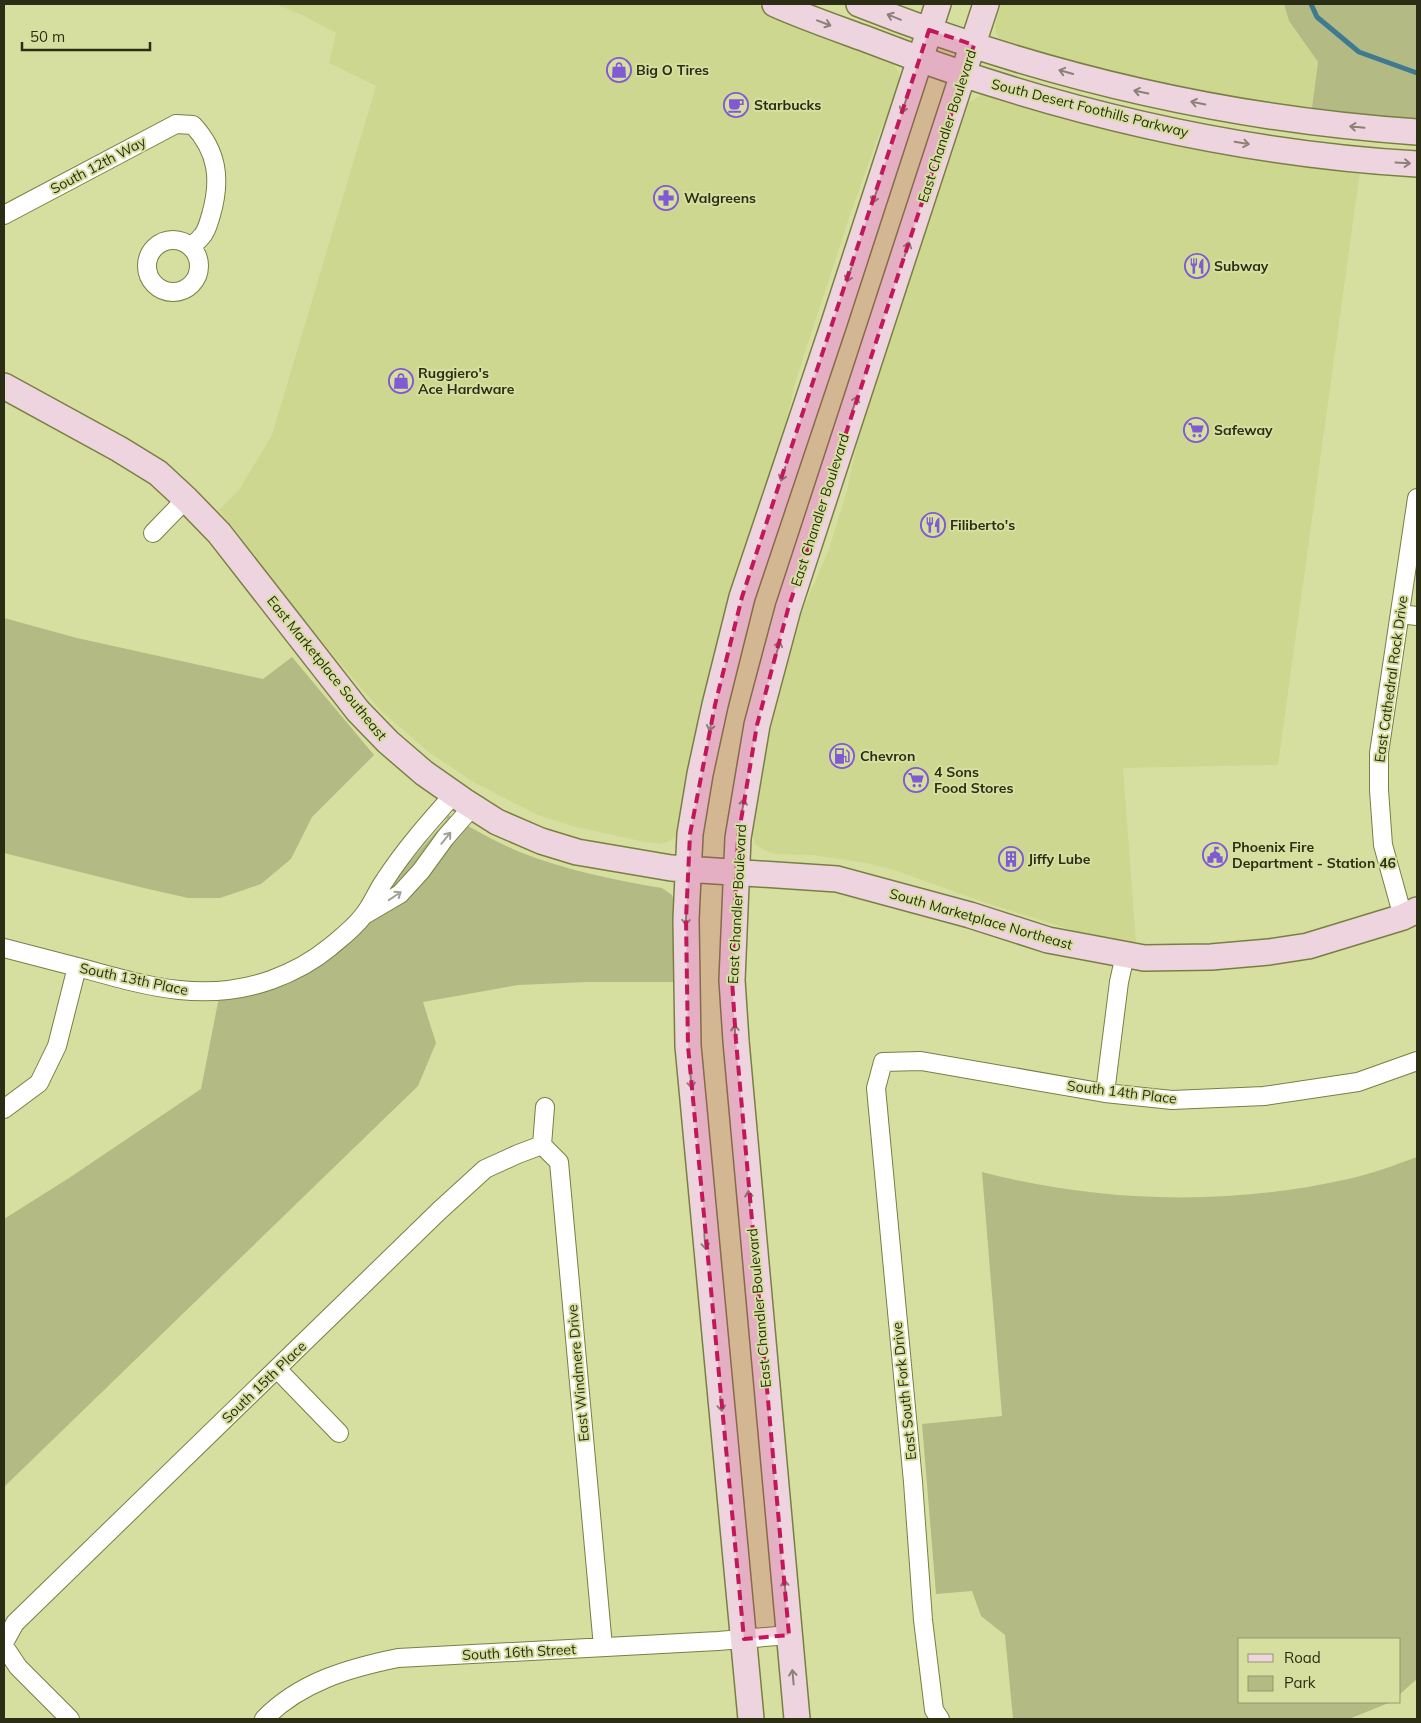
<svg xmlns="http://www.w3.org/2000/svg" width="1421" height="1723" viewBox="0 0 1421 1723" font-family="Mulish,sans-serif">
	<rect width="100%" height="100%" fill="#d7dfa0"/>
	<path fill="#ced78f" d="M275 4H755L887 59 893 64 899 72 900 89 879 134 850 215 795 383 779 458 727 615 707 687 681 827 677 836 670 841 661 844 645 842 576 827 540 816 475 783 430 753 380 710 316 635 219 510 239 490 272 435 376 86 329 63 336 33 302 15Z
		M1001 4H1284L1289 21 1318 62 1311 115 1119 79 1002 43 996 34 995 24Z
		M981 95H988L1360 171 1278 765 1123 768 1136 943 1085 934 992 905 894 870 866 863 812 855 775 854 764 850 755 844 752 832 762 754 779 679 802 612 829 549 847 490 859 434 962 116 968 103Z"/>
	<path fill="#b4ba84" d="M1284 4H1417V123L1311 115 1318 62 1289 21Z
		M4 618 77 638 263 679 292 657 374 755 312 817 291 859 261 884 220 898H188L144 888 4 853Z
		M448 815C472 828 495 842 520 852 565 870 614 880 662 888L672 895 676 908 675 982H588L518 985 423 1002 436 1043 418 1086 4 1487V1219L69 1178 201 1089 220 992 282 975 364 915 446 820Z
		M1417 1157V1679L1400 1694V1639H1240V1702H1391L1349 1719H1013L1005 1635 981 1616 972 1591 936 1594 922 1424 1002 1416 982 1172C1101 1203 1229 1206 1348 1179 1371 1174 1395 1165 1417 1157Z"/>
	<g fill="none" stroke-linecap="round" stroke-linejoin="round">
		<path stroke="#3f7a90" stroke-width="5" d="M1311 4 1317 17 1359 52 1417 73"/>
		<defs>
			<path id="street" d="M4 215 176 124 193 125C218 152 221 180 211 215 209 221 207 231 202 236 199 240 195 243 191 247
				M147 266a26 26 0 1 1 52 0a26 26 0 1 1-52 0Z
				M153 533 186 499
				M1400 614 1417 616
				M366 914 400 894 421 871 445 838 473 806
				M1403 917 1383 845 1379 790V753L1417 498
				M4 948C31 955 58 962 85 969 150 987 205 1003 271 980 293 972 312 962 330 947 342 937 354 928 363 916 372 905 377 891 385 880 405 849 430 821 454 794
				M1105 1093 1119 982 1125 955
				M4 1109 39 1083 57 1046 77 967
				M542 1145 559 1162 603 1647
				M542 1145 545 1107
				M277 1369 339 1433
				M4 1643 15 1623 439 1211 485 1169 518 1154 542 1145
				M4 1646 18 1667 70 1719
				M264 1719C300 1682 349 1668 398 1658L718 1641 789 1635
				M940 1719 934 1710 923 1620 913 1482 876 1088 883 1062 921 1061 1105 1093 1172 1100 1264 1096 1358 1082 1417 1061"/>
			<path id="secondary" d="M775 4C804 17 836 28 866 39 1041 107 1229 153 1417 164
				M859 4C1038 75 1225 119 1417 132
				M4 386 119 449 158 473 186 499 219 533 358 711 388 742 424 773 464 801 497 822 541 841 577 852 671 868 837 879 970 915 1048 940 1144 958 1211 957 1269 952 1308 946 1403 917 1417 910
				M751 1719 688 1046 686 919 690 834 700 774 715 705 742 597 834 323 938 4
				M797 1719 736 1041 732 980 738 838 757 725 788 609 986 4"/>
		</defs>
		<use href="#street" stroke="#797f43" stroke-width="20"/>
		<use href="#secondary" stroke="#797f43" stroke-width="28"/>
		<use href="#street" stroke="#fff" stroke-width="18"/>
		<use href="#secondary" stroke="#edd4de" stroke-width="25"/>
	</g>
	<defs><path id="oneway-shaft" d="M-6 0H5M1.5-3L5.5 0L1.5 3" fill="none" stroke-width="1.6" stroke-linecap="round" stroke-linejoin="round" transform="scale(1.25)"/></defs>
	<g stroke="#8c8179">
		<use href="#oneway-shaft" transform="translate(894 17) rotate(-158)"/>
		<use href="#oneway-shaft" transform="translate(824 23) rotate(21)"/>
		<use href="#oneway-shaft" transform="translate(1066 72) rotate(-164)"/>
		<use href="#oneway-shaft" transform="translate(1141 92) rotate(-168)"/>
		<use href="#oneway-shaft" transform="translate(1198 103) rotate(-169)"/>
		<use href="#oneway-shaft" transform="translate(904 106) rotate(108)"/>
		<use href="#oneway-shaft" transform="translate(1357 127) rotate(-174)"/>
		<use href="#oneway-shaft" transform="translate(1242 143) rotate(10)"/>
		<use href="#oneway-shaft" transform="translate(1403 163) rotate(3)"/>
		<use href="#oneway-shaft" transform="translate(875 196) rotate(108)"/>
		<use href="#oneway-shaft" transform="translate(907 249) rotate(-72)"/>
		<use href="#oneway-shaft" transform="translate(849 275) rotate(108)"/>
		<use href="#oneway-shaft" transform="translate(855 403) rotate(-71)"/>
		<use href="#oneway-shaft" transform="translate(783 474) rotate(108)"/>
		<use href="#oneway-shaft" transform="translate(778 648) rotate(-75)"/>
		<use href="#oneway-shaft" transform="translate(711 724) rotate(102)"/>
		<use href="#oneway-shaft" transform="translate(743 806) rotate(-81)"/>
		<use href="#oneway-shaft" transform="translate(686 918) rotate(92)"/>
		<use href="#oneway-shaft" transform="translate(735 1032) rotate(-93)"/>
		<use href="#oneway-shaft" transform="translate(691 1081) rotate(85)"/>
		<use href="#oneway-shaft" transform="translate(749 1198) rotate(-95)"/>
		<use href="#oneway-shaft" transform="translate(705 1242) rotate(85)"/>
		<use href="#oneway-shaft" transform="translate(721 1404) rotate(84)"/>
		<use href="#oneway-shaft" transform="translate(785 1587) rotate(-95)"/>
		<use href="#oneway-shaft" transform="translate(793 1677) rotate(-95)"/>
	</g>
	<g stroke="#a0a195">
		<use href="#oneway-shaft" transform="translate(446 838) rotate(-51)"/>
		<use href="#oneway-shaft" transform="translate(395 896) rotate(-34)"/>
	</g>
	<path fill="#c2185b" fill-opacity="0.2" stroke="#c2185b" stroke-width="4" stroke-dasharray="10 6" stroke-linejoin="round" d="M929 30 974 45 788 609 757 725 738 838 732 980 736 1041 789 1635 744 1639 688 1046 686 919 690 834 715 705 742 597Z"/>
	<defs>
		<symbol id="shop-ring" viewBox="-11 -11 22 22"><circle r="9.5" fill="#d7dfa0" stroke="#7f5ad4" stroke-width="1.5"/><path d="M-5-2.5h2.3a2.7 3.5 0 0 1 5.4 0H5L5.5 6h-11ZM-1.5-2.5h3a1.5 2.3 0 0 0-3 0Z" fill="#7f5ad4"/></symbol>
		<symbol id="cafe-ring" viewBox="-11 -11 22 22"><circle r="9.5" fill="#d7dfa0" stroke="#7f5ad4" stroke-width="1.5"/><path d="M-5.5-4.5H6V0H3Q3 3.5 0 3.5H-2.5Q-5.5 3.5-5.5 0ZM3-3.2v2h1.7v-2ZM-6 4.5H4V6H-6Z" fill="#7f5ad4"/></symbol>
		<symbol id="pharmacy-ring" viewBox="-11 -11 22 22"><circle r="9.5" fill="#d7dfa0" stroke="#7f5ad4" stroke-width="1.5"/><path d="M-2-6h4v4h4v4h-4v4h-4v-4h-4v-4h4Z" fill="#7f5ad4"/></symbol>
		<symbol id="restaurant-ring" viewBox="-11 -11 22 22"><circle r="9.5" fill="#d7dfa0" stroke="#7f5ad4" stroke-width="1.5"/><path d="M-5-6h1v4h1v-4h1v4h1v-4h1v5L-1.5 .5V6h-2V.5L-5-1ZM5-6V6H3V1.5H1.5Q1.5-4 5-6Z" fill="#7f5ad4"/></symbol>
		<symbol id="supermarket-ring" viewBox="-11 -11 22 22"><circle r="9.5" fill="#d7dfa0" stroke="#7f5ad4" stroke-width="1.5"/><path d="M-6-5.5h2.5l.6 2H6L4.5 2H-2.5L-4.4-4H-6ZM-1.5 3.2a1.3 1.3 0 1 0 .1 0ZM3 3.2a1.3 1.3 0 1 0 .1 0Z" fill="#7f5ad4"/></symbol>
		<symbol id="fuel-ring" viewBox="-11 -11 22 22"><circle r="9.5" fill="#d7dfa0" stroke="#7f5ad4" stroke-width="1.5"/><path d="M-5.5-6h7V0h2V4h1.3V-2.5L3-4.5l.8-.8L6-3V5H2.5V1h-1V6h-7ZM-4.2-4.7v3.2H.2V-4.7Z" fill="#7f5ad4"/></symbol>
		<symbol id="civic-ring" viewBox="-11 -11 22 22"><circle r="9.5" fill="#d7dfa0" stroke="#7f5ad4" stroke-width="1.5"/><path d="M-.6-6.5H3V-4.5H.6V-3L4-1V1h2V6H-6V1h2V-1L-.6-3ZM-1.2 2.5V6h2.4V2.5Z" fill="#7f5ad4"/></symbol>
		<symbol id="building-ring" viewBox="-11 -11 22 22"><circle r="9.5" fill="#d7dfa0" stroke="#7f5ad4" stroke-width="1.5"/><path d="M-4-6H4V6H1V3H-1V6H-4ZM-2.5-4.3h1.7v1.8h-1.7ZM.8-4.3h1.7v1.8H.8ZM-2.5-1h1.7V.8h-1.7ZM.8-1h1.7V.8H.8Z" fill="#7f5ad4"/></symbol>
	</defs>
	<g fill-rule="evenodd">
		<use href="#shop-ring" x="605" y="56" width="28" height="28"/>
		<use href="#cafe-ring" x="722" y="91" width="28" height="28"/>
		<use href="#pharmacy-ring" x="652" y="184" width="28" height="28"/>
		<use href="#restaurant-ring" x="1183" y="252" width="28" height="28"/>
		<use href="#shop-ring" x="387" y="367" width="28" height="28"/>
		<use href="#supermarket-ring" x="1182" y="416" width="28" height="28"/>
		<use href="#restaurant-ring" x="919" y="511" width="28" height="28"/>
		<use href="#fuel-ring" x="828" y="742" width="28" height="28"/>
		<use href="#supermarket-ring" x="902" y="766" width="28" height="28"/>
		<use href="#civic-ring" x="1201" y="841" width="28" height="28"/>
		<use href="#building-ring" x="997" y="845" width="28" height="28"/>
	</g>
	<g text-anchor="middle" stroke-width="4" stroke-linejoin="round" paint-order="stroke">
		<g font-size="14" font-weight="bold" fill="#2b2e14" stroke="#d7dfa0" text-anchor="start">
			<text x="636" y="75">Big O Tires</text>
			<text x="754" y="110">Starbucks</text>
			<text x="684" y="203">Walgreens</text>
			<text x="1214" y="271">Subway</text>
			<text x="418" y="378">Ruggiero's<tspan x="418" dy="16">Ace Hardware</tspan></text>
			<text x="1214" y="435">Safeway</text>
			<text x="950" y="530">Filiberto's</text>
			<text x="860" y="761">Chevron</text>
			<text x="934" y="777">4 Sons<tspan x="934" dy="16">Food Stores</tspan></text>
			<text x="1232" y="852">Phoenix Fire<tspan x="1232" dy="16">Department - Station 46</tspan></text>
			<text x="1028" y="864">Jiffy Lube</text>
		</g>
		<g font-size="14" fill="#2b2e14" stroke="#d7dfa0">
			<text transform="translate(1090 108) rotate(14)" y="5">South Desert Foothills Parkway</text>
			<text transform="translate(947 126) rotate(-72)" y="5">East Chandler Boulevard</text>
			<text transform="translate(98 165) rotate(-28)" y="5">South 12th Way</text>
			<text transform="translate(820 510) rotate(-72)" y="5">East Chandler Boulevard</text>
			<text transform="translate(327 668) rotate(51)" y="5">East Marketplace Southeast</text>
			<text transform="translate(1391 679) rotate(-82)" y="5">East Cathedral Rock Drive</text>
			<text transform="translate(737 904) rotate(-87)" y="5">East Chandler Boulevard</text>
			<text transform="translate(981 919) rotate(16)" y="5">South Marketplace Northeast</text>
			<text transform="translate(134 979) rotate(12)" y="5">South 13th Place</text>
			<text transform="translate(1122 1092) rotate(7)" y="5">South 14th Place</text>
			<text transform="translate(759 1308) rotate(-95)" y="5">East Chandler Boulevard</text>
			<text transform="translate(578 1373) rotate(-95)" y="5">East Windmere Drive</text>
			<text transform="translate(264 1382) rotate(-44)" y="5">South 15th Place</text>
			<text transform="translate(904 1391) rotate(-96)" y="5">East South Fork Drive</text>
			<text transform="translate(519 1652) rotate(-3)" y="5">South 16th Street</text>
		</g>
	</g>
	<rect width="1421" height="1723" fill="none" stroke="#2b2e14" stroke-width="10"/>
	<rect x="1238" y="1638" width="162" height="65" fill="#d7dfa0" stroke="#929868"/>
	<rect x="1248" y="1654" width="25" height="8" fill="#edd4de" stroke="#929868"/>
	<text x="1284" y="1663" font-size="15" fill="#2b2e14">Road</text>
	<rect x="1248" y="1676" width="25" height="15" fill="#b4ba84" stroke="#929868"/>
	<text x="1284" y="1688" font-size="15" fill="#2b2e14">Park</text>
	<path d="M22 42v8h128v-8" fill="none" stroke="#2b2e14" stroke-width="2.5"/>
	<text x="30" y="42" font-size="15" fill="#2b2e14" stroke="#d7dfa0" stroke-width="4" paint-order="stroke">50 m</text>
</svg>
